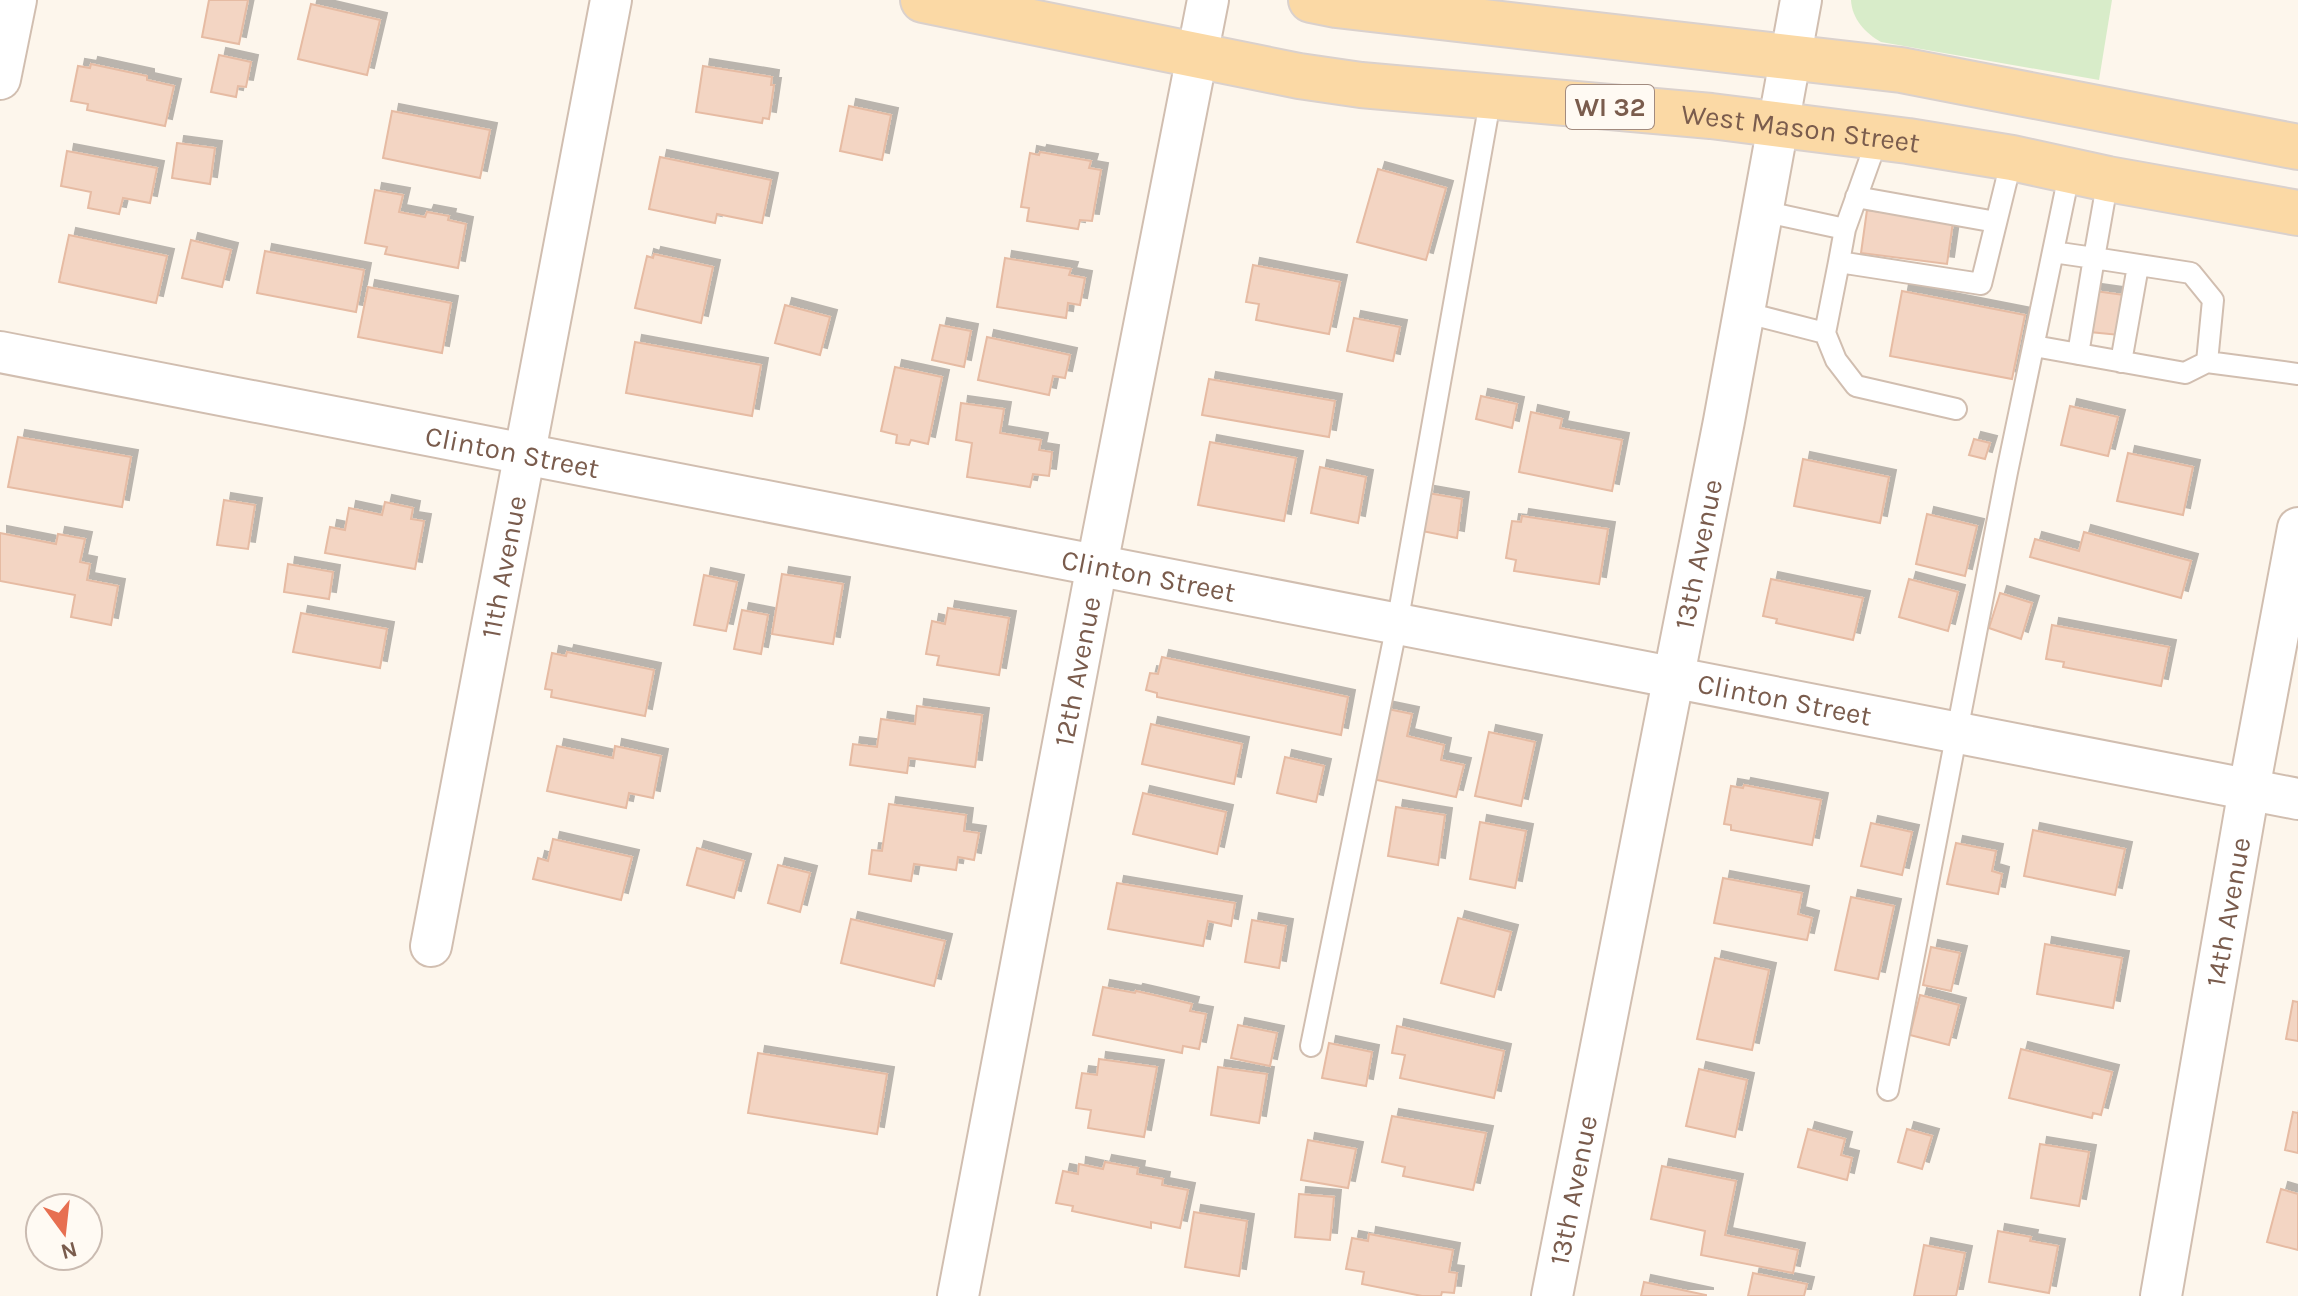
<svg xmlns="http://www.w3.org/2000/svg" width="2298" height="1296" viewBox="0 0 2298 1296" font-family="Karla,sans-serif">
	<defs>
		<filter id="shadow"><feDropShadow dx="7" dy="-7" stdDeviation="0" flood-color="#0004"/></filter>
	</defs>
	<rect width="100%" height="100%" fill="#fdf6ec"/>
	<path fill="#d8ecc9" d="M1851 0H2112L2099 80 1881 42C1865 33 1852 19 1851 0Z"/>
	<path fill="#f3d5c3" stroke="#e6bba3" stroke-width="2" filter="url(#shadow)" d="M209 0H248L239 44 202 37Z
		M311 4 380 20 367 75 298 59Z
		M219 55 251 62 246 87 238 86 236 97 211 92Z
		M91 64 147 76V80L174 86 165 126 87 110 88 104 71 101 78 66 90 68Z
		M703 66 772 77 771 85H774L769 119 763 118 762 123 696 112Z
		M849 106 891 115 882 160 840 151Z
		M392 111 490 130 480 178 383 158Z
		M177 143 215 148 210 184 172 178Z
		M67 151 157 168 150 203 123 198 119 214 88 208 91 192 61 186Z
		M1040 152 1091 161 1089 168 1101 170 1092 221 1080 220 1078 229 1027 221 1029 208 1021 207 1030 153 1039 155Z
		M660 157 771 180 762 223 717 214 715 223 649 209Z
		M1378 169 1446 188 1426 260 1357 242Z
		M375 190 403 195 399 212 425 217 427 212 449 216 448 220 466 224 458 268 385 254 387 247 365 243Z
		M1867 210 1953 222 1947 264 1861 253Z
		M69 235 167 256 156 303 59 282Z
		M191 240 231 250 222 287 182 278Z
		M265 251 364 270 356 312 257 293Z
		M654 254 713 267 701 323 635 308 647 256 653 258Z
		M1005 258 1071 269 1069 275 1085 278 1080 305 1068 303 1066 318 997 307Z
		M1253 265 1340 282 1329 334 1256 320 1259 304 1246 302Z
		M368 287 451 303 442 353 358 337Z
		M1902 291 2025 315 2012 379 1890 356Z
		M2095 291 2124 295 2119 335 2090 332Z
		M785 305 830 317 820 355 775 343Z
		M1354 318 1400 327 1393 361 1347 351Z
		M940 325 971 331 964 367 932 360Z
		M987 337 1070 355 1065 378 1053 376 1049 395 978 380Z
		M635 342 761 365 752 416 626 393Z
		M895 367 942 377 928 444 911 440 909 445 896 443 897 435 881 431Z
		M1209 379 1335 401 1329 437 1202 415Z
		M1481 396 1517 404 1512 428 1476 419Z
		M961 403 1004 409 1000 433 1041 440 1039 450 1052 452 1049 476 1033 474 1030 487 967 477 972 443 956 440Z
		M2070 406 2118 417 2108 456 2061 445Z
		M1531 412 1562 419 1560 428 1622 440 1612 491 1519 472Z
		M18 437 131 457 122 507 8 487Z
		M1974 439 1990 443 1985 459 1969 455Z
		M1210 442 1296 458 1284 521 1198 505Z
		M2128 453 2193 467 2183 515 2117 501Z
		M1803 459 1889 477 1880 523 1794 506Z
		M1320 467 1366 477 1358 523 1311 513Z
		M1428 493 1462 499 1457 538 1422 531Z
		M224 500 255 505 248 549 217 545Z
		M385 502 413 508 411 519 424 521 415 569 325 553 330 527 345 530 349 508 382 515Z
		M1927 514 1977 526 1965 576 1916 564Z
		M1522 516 1608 529 1599 584 1514 571 1516 560 1506 558 1512 521 1521 522Z
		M2084 532 2191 561 2181 598 2030 557 2035 539 2079 551Z
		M0 533 56 544 58 534 85 539 80 562 90 564 87 580 118 586 111 625 71 617 75 595 0 581Z
		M288 564 333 572 329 599 284 592Z
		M782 574 843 584 833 644 772 634Z
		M704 575 737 582 726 631 694 625Z
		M1771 579 1863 598 1853 640 1776 623 1777 619 1763 616Z
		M1909 579 1958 592 1948 631 1899 617Z
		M2000 593 2032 603 2021 639 1989 628Z
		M948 608 1009 618 999 675 937 665 939 656 926 654 932 621 945 624Z
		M742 610 768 615 761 654 734 649Z
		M301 613 387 629 380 668 293 652Z
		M2052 625 2169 647 2161 686 2063 667 2064 662 2046 659Z
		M567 652 654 670 645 716 551 697 552 690 545 689 552 653 566 656Z
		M1162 657 1348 697 1341 735 1157 697V693L1146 690 1150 673 1158 674Z
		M917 706 982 715 975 767 909 758 907 773 850 765 853 744 877 747 881 719 915 724Z
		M1383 708 1412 714 1407 736 1444 745 1441 760 1464 765 1456 797 1368 778Z
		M1151 724 1242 744 1234 784 1142 764Z
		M1489 732 1535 742 1521 806 1475 796Z
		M557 746 613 758 615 746 661 756 653 798 629 793 626 808 547 791Z
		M1285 757 1324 766 1316 802 1277 793Z
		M1744 785 1821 800 1812 845 1731 830V825L1724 824 1731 786 1743 788Z
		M1143 793 1226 812 1217 854 1133 834Z
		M889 804 966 815 964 831 979 833 974 860 958 857 956 870 914 864 911 881 869 874 872 850 882 851Z
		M1396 807 1445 815 1438 865 1388 856Z
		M1480 822 1526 831 1515 888 1470 879Z
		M1871 823 1912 832 1902 875 1861 866Z
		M2033 830 2125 849 2115 895 2024 876Z
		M553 839 632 857 621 900 533 879 538 858 548 861Z
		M1956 843 1996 851 1992 871 2002 874 1998 894 1947 884Z
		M697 848 744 861 734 898 687 885Z
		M778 865 810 873 800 912 768 903Z
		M1723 878 1802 893 1798 914 1812 918 1807 940 1714 923Z
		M1117 883 1235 903 1231 926 1208 921 1203 946 1108 929Z
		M1851 897 1894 906 1878 979 1835 970Z
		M1458 918 1511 932 1494 997 1441 983Z
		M851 919 945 941 934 986 841 963Z
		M1252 920 1286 926 1279 968 1245 962Z
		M2045 944 2122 958 2113 1008 2037 994Z
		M1931 947 1960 953 1951 991 1923 985Z
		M1715 958 1769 970 1752 1050 1697 1039Z
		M1103 987 1135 993 1136 991 1154 995 1192 1004 1190 1011 1206 1014 1199 1049 1183 1046 1182 1053 1093 1035Z
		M1920 995 1959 1005 1949 1045 1910 1035Z
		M2293 1001 2298 1002V1041L2286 1039Z
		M1238 1025 1277 1033 1270 1066 1231 1058Z
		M1397 1026 1504 1051 1494 1098 1400 1078 1405 1055 1392 1053Z
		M1329 1043 1372 1052 1366 1086 1322 1078Z
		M2021 1049 2112 1072 2101 1115 2093 1113 2092 1118 2009 1098Z
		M758 1053 887 1074 877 1134 748 1113Z
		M1099 1059 1157 1067 1144 1137 1088 1128 1091 1110 1076 1108 1082 1073 1097 1075Z
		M1218 1067 1267 1074 1259 1123 1211 1115Z
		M1699 1069 1747 1080 1735 1137 1686 1126Z
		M2293 1112 2298 1113V1153L2285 1150Z
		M1392 1116 1486 1133 1473 1190 1403 1176 1405 1167 1382 1162Z
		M1808 1129 1845 1139 1841 1155 1852 1158 1847 1180 1798 1167Z
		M1907 1129 1932 1136 1922 1169 1898 1162Z
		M1308 1140 1356 1149 1348 1188 1301 1180Z
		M2040 1144 2089 1152 2079 1206 2031 1198Z
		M1105 1162 1138 1168 1137 1174 1163 1179 1162 1185 1188 1190 1180 1228 1151 1222V1228L1072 1211 1073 1206 1056 1203 1063 1171 1078 1174 1079 1164 1103 1169Z
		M1662 1166 1736 1181 1725 1235 1798 1250 1793 1273 1701 1255 1705 1231 1651 1219Z
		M2281 1189 2298 1194V1250L2267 1242Z
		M1299 1194 1334 1197 1330 1240 1295 1237Z
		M1194 1212 1247 1221 1239 1276 1185 1267Z
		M1998 1231 2031 1237 2030 1241 2058 1246 2049 1293 1989 1282Z
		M1369 1234 1453 1250 1449 1272 1457 1273 1454 1293 1442 1292 1441 1296H1422L1362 1284 1364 1272 1346 1269 1352 1238 1368 1241Z
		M1924 1245 1965 1253 1956 1296H1914Z
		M1753 1273 1807 1284 1804 1296H1748Z
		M1644 1282 1706 1295V1296H1641Z"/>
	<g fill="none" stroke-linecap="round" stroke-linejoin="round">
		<defs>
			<path id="lane" d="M2108 179 2094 258 2191 273 2213 300 2207 362 2298 374
				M1856 197 1996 222
				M1762 211 1845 229 1839 262
				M1845 229 1878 137
				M2053 252 2094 258 2078 354
				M1743 312 1825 333 1839 262 1981 284 2012 158
				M1825 333 1836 360 1856 386 1956 409
				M2034 346 2185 373 2207 362
				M2121 362 2138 266
				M1311 1046 1397 624 1491 96
				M1888 1090 2007 472 2070 170"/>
			<g id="street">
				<path d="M0 79 16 0"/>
				<path id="s1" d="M0 352 2298 799"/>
				<path id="s2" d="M431 946 611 0"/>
				<path id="s3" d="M958 1296 1097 565 1208 0"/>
				<path id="s4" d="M1552 1296 1724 421 1801 0"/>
				<path id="s5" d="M2161 1296 2249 789 2298 528"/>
			</g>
			<g id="primary">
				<path id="s6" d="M923 0 1299 76 1361 85 1711 116 1908 141 2012 158 2108 179 2298 213"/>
				<path d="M1311 0 1336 5 1901 70 2298 147"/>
			</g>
		</defs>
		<use href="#lane" stroke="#d1beb0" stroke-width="24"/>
		<use href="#street" stroke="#d1beb0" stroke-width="44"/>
		<use href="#primary" stroke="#dad1cd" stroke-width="48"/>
		<use href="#lane" stroke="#fff" stroke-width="20"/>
		<use href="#street" stroke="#fff" stroke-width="40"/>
		<use href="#primary" stroke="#fbd9a5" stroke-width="44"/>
	</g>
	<g text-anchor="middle" stroke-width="6" stroke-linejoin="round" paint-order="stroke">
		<rect fill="#fffaf3" stroke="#a28b7f" stroke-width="2" x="1566" y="85" width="88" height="44" rx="6"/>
		<g font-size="26" font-weight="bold" fill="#7a5c4d">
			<text x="1610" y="116">WI 32</text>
		</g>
		<g font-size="28" fill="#7a5c4d" stroke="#fffaf3">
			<text dy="10" stroke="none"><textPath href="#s6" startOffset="888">West Mason Street</textPath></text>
			<text dy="10" stroke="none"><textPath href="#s1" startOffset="522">Clinton Street</textPath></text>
			<text dy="10" stroke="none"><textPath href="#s4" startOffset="756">13th Avenue</textPath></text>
			<text dy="10" stroke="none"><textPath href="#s2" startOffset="386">11th Avenue</textPath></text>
			<text dy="10" stroke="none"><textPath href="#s1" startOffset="1170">Clinton Street</textPath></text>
			<text dy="10" stroke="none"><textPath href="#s3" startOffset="636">12th Avenue</textPath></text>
			<text dy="10" stroke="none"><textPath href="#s1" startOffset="1818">Clinton Street</textPath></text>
			<text dy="10" stroke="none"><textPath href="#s5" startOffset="390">14th Avenue</textPath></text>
			<text dy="10" stroke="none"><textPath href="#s4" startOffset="108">13th Avenue</textPath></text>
		</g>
	</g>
	<g transform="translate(64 1232) rotate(165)"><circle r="38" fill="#fffaf3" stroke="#cabbb1" stroke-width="2"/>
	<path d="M0-6L14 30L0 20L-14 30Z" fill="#e76f51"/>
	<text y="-12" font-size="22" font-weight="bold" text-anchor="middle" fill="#7a5c4d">N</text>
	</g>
</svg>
